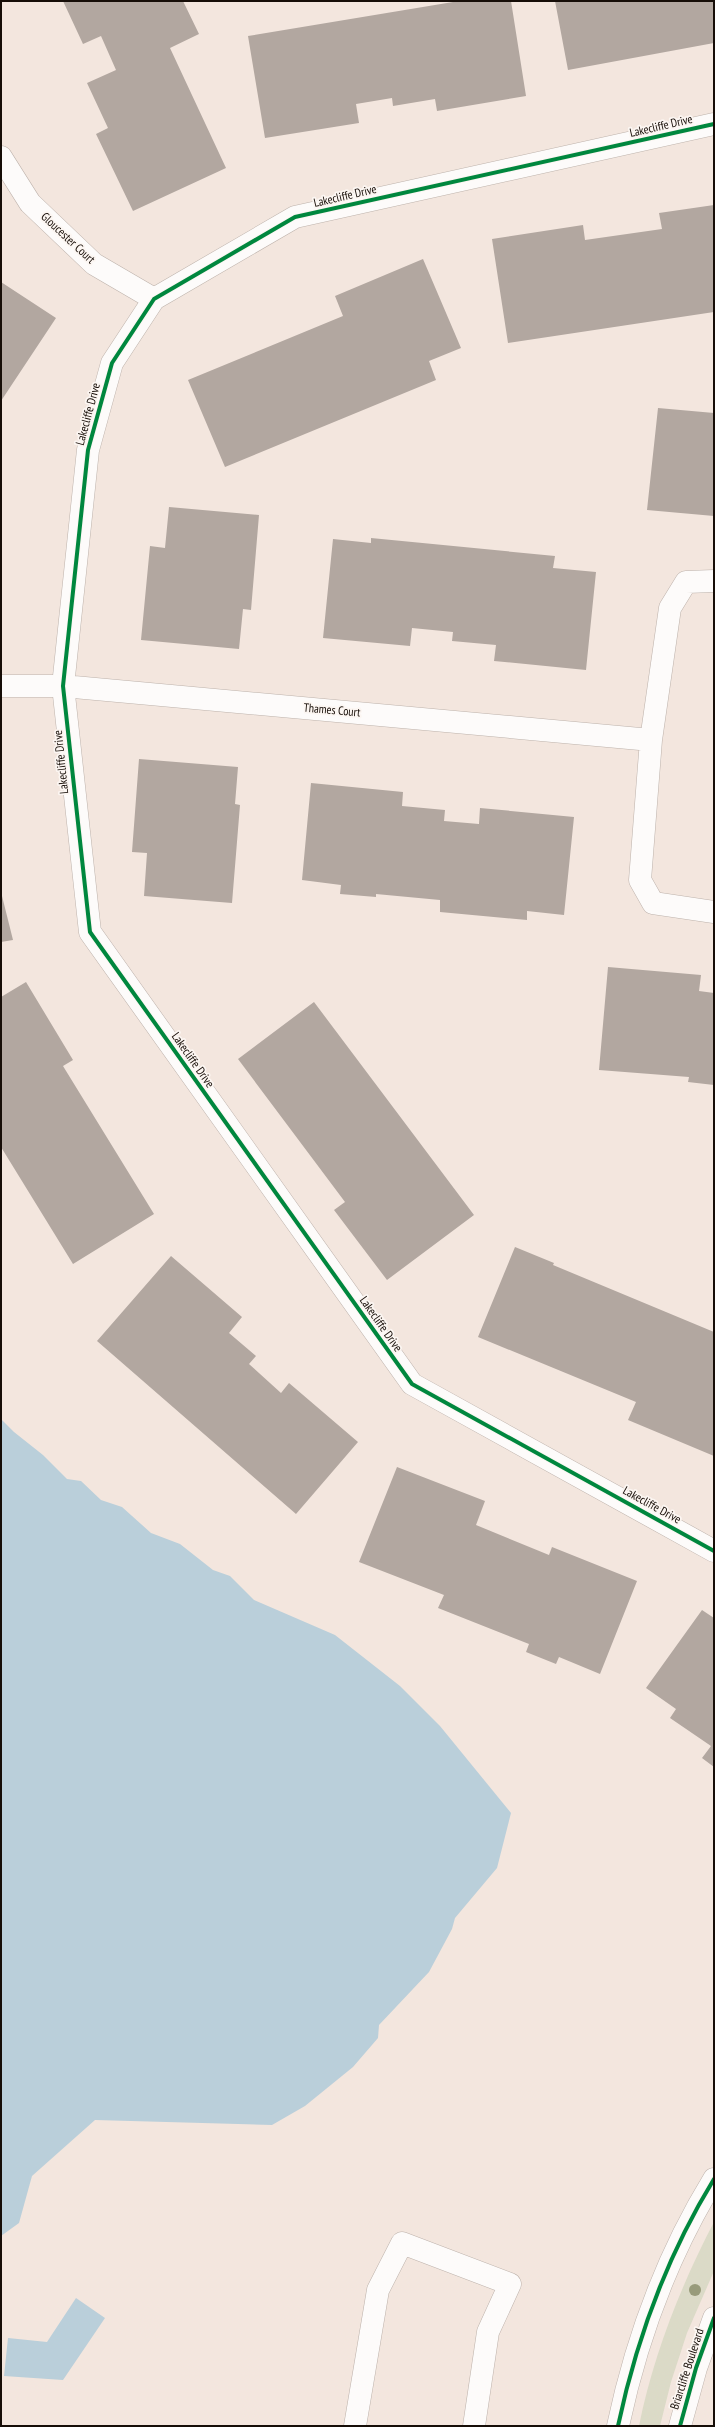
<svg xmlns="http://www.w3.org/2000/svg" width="715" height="2427" viewBox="0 0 715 2427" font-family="'PT Sans Narrow',sans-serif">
	<rect width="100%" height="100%" fill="#f3e6de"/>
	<path fill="#dbdac7" d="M714 2222V2271L687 2333 671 2382 660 2426H639C653 2356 681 2285 714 2222Z"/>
	<path fill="#bacfda" d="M1 1419 14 1432 43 1455 67 1479 81 1481 101 1500 122 1507 151 1533 180 1544 213 1570 230 1576 254 1600 335 1635 400 1686 440 1726 511 1813 497 1868 455 1918 452 1929 429 1972 379 2025 378 2038 353 2067 305 2106 272 2125 95 2120 32 2176 19 2223 1 2236Z
		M76 2298 105 2318 63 2380 4 2376 8 2338 47 2342Z"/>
	<path fill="#b2a7a0" d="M63 1H183L199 34 170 48 226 168 133 211 96 134 108 128 87 83 116 70 101 36 83 44Z
		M459 1H511L526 96 437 111 435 99 393 106 392 98 356 104 359 123 265 138 248 36Z
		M555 1H714V43L568 70Z
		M714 205V312L508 343 492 239 583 225 585 240 662 229 659 213Z
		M423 259 461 348 429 361 436 380 225 467 188 380 343 316 335 296Z
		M1 282 56 318 1 401Z
		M658 408 714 413V516L647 510Z
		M169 507 259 515 251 610 243 609 239 649 141 640 150 546 165 548Z
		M371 538 555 556 553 568 596 572 586 670 494 661 496 645 452 641 453 632 412 628 410 646 323 638 333 539 371 543Z
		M139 759 238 767 235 804 240 805 232 903 144 896 147 853 132 852Z
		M311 783 403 792 402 806 445 810 444 821 479 824 480 808 574 817 564 915 527 911V920L440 912V900L376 894V897L340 894 341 885 302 880Z
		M1 892 13 940 1 942Z
		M608 967 701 975 699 991 714 993V1085L688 1082 689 1077 599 1070Z
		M26 982 73 1060 63 1066 154 1214 73 1264 1 1147V997Z
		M314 1002 474 1215 387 1280 334 1210 345 1202 238 1059Z
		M515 1247 554 1263 553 1265 714 1332V1456L628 1420 636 1402 478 1337Z
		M171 1256 242 1317 229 1333 256 1356 249 1364 281 1393 289 1383 358 1442 296 1514 97 1341Z
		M397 1467 485 1501 476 1525 549 1555 552 1547 637 1581 600 1674 559 1657 556 1664 526 1652 529 1644 438 1608 444 1595 359 1562Z
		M702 1610 714 1618V1767L702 1758 711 1746 670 1718 676 1709 646 1688Z"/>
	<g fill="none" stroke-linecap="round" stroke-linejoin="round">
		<defs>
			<path id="minor" d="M714 124 295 217 154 299 112 363 88 450 63 686 90 932 412 1384 714 1551
				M1 157 30 203 94 264 154 299
				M714 581 686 582 670 608 651 740 640 880 653 903 714 912
				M1 686H63L651 740
				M355 2426 378 2290 402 2243 510 2284 488 2332 474 2426
				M618 2426C636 2341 668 2254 714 2179
				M680 2426 696 2368 714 2318"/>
		</defs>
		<use href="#minor" stroke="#bdb2ab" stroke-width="23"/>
		<use href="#minor" stroke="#fdfbfa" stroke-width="22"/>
		<defs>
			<path id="cycleway" d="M714 124 295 217 154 299 112 363 88 450 63 686 90 932 412 1384 714 1551
				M618 2426C636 2341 668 2254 714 2179
				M680 2426 696 2368 714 2318"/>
		</defs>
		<use href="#cycleway" stroke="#fcf6f2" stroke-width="6"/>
		<use href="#cycleway" stroke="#00873e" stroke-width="4"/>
	</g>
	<circle fill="#989b7b" cx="695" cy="2290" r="6"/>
	<g text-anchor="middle" stroke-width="3.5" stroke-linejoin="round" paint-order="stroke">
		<g font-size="12" fill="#160d07" stroke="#fcf6f2">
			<text transform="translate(661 126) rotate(-13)" y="4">Lakecliffe Drive</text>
			<text transform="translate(345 196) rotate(-13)" y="4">Lakecliffe Drive</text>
			<text transform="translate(68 238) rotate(43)" y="4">Gloucester Court</text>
			<text transform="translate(88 414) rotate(-75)" y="4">Lakecliffe Drive</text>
			<text transform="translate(332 710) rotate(5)" y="4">Thames Court</text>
			<text transform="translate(61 762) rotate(-96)" y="4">Lakecliffe Drive</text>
			<text transform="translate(193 1060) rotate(55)" y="4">Lakecliffe Drive</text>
			<text transform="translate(381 1324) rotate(55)" y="4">Lakecliffe Drive</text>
			<text transform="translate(652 1505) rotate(29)" y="4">Lakecliffe Drive</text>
			<text transform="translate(687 2369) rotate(-72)" y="4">Briarcliffe Boulevard</text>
		</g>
	</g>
	<rect width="715" height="2427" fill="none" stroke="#160d07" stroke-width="4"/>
</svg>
